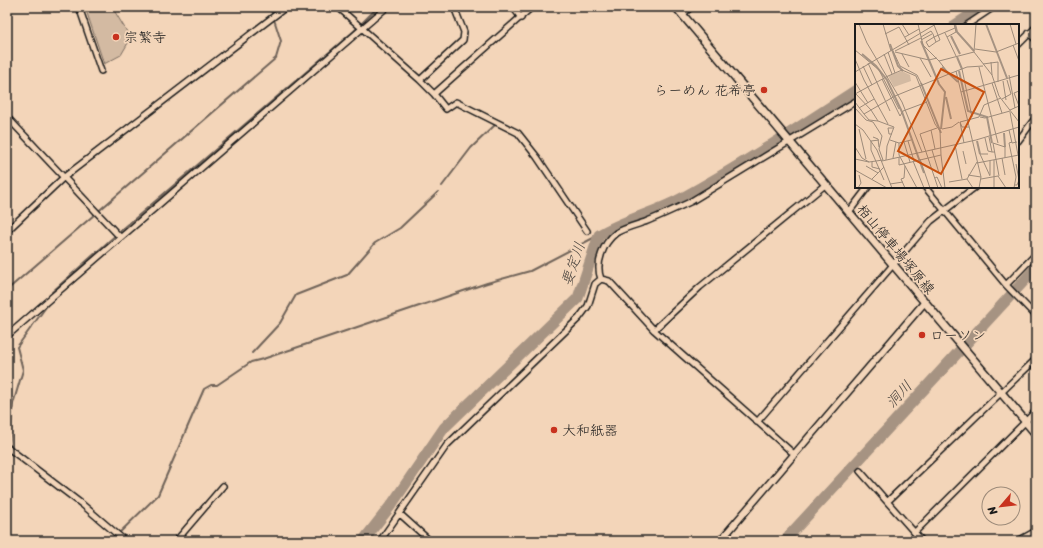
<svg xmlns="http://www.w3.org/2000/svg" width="1043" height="548" viewBox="0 0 1043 548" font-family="Sriracha,'Klee One',sans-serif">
	<rect width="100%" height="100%" fill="#f3d5b9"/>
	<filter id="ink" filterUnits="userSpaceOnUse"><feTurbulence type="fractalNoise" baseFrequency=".025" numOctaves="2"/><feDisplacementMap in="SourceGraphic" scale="8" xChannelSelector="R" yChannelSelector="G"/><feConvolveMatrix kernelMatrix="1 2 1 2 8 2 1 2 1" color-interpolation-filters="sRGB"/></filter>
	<g filter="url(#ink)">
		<path fill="#d3baa2" stroke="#786b5f" d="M85 7H112L132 40 128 43 121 55 104 64Z"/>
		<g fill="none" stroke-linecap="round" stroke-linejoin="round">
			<path stroke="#6f6359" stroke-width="2" d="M442 186 471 148 496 124
				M7 290 276 58 281 41 270 7
				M52 296V292L117 234 354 31 378 7
				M252 353 280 323 296 295 347 275 375 243 400 228 438 192
				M7 462 13 404 23 370 17 347 51 300
				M111 541 158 495 204 389 211 385H217L251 362 263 359 487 283 530 271 599 235"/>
			<path stroke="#a69382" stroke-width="11" d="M955 25 982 7
				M363 541 392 504 444 428 578 298 599 235C625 219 655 213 682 198 742 165 799 127 856 90
				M784 541 1036 268"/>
			<defs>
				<path id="minor" d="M79 7 101 71
					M338 7 420 80 463 40 464 32 454 7
					M513 7 521 18
					M682 15 691 7
					M967 25 994 7
					M1029 33 1036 40
					M1018 45 1036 27
					M420 80 434 94 532 7
					M434 94 446 109 456 102 518 133 537 157 587 231
					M7 117 120 237
					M1018 141 1036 117
					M925 187 1006 285 1036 316
					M849 212 868 187
					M7 231 63 178 286 7
					M601 279C595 264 603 243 616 233 624 228 636 225 645 222 660 216 675 209 690 202L856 101
					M1006 285 1036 254
					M654 330 700 287 825 185
					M7 336 387 7
					M757 422 931 221 975 187
					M7 447 83 505 125 541
					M860 471 922 541
					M888 501 1036 359
					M400 514 430 541
					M915 532 1036 411
					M176 541 223 486
					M380 541 447 445 579 318 588 306 595 284 601 279 609 281 654 330 794 454
					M1018 541 1036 531"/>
				<path id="tertiary" d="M720 541 924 303"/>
				<path id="secondary" d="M676 7 1036 434"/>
			</defs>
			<use href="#minor" stroke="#1c1c1c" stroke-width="8"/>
			<use href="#tertiary" stroke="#1c1c1c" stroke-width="9"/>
			<use href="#secondary" stroke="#1c1c1c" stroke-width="10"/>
			<use href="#minor" stroke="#f3d5b9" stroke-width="5"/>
			<use href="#tertiary" stroke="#f3d5b9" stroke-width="6"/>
			<use href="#secondary" stroke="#f3d5b9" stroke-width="7"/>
			<defs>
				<path id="rail" d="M1034 541 1036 540"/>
			</defs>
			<use href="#rail" stroke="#1c1c1c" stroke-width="3.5"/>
			<use href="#rail" stroke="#f3d5b9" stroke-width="2" stroke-dasharray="6" stroke-linecap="butt"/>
		</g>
	</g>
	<g fill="#c8321e" stroke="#f3d5b9" stroke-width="1.5">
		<circle cx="116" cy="37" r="4"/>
		<circle cx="764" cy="90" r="4"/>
		<circle cx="922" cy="335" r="4"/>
		<circle cx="554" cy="430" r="4"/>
	</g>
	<g text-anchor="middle" stroke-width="3.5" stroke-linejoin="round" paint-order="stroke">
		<g font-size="14" fill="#1c1c1c" stroke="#f3d5b9" text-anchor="start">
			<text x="124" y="42">宗繁寺</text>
			<text x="756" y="95" text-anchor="end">らーめん 花希亭</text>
			<text x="930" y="340">ローソン</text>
			<text x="562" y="435">大和紙器</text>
		</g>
		<g font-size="14" fill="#1c1c1c" stroke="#f3d5b9">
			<text transform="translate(896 249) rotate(50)" y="5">栢山停車場塚原線</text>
		</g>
		<g font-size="15" font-style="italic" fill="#4c4640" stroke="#f3d5b9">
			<text transform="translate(573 264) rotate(-71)" y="5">要定川</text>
			<text transform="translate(899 394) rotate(-47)" y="5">洞川</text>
		</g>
	</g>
	<g transform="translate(855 24)">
		<rect width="164" height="164" fill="#f3d5b9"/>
		<path d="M47 47 55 51 56 57 39 63 33 52Z" fill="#d3baa2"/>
		<path fill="none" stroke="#a69382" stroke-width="2" d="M100 0 102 8 119 27M131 0 152 54M96 12 105 30M66 17 84 60 90 68 86 105M35 20 43 42 48 47M7 30 21 42 32 56 47 88 69 149M102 33 107 45M87 43 103 58M104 47 113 87 132 93 137 119M66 59 86 109M91 73 96 95M149 109 150 123M122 117 125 130"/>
		<path fill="none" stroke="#9d8b7a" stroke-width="1" d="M4 0 12 19 47 78 67 128M28 0 36 27M47 0 54 11M63 0 68 21 84 37M121 0 119 28 137 51 144 72 164 98M155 0 161 20M79 1 85 16 81 18M90 9 92 13 101 8 99 0M30 10 44 3 54 21M50 13 64 5M66 13 76 7 78 10 79 13 81 18 74 23 71 18 79 13 100 4M92 13 101 32M66 16 77 10M158 21 164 37M120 25 141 28 164 19M0 26 24 46 44 85M38 27 45 42 62 51 67 61M40 27 66 14M33 28 40 49M40 28 74 36 82 34M119 28 84 37 94 50 112 43 128 42M29 30 37 50M47 30 54 43M65 34 76 53M0 35 9 56M136 38 137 51M13 39 35 87M128 40 143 38V58M8 42 17 61M124 43 143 119M107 45 117 93M101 47 126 153 124 164M0 48 81 0M154 51 160 84M33 52 47 46 61 52 80 100 85 107 86 131 44 141V133M27 55 45 92M9 56 33 100M148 57 151 76M0 58 13 79M137 59 147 89M106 68 164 51M0 69 16 86M0 70 33 52M147 75 156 70 152 56M0 78 9 90 40 72 94 50M0 84 11 96 18 98 27 112 24 125 28 136 14 138 0 135M4 84 19 75M16 86 23 97 39 103 32 122 31 136M155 86 164 82 159 69 164 67M155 88 163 131M9 90 14 96 23 97M45 92 48 87 72 78M125 93 130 94 155 87M105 98 109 119M0 100 8 106 22 126 37 164M114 103H107L105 98 124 93 129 81 146 74M4 105 11 135M87 105 97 103 104 98M76 106 80 125M154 106 157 119 162 118M37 110H34L33 104H38M65 110 83 164M65 110 82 104M18 113 23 115 24 123M134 113 137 128H140M130 114 133 127 137 128M24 116 16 117V126L29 156M35 116 44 119 56 116M53 117 59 137M49 118 55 138M157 118 154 119 161 153 159 164M44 119V131L62 164M100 121 107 155M0 123 7 134 14 138M77 126 84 149M108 127 111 140M133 130H125L135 152M86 131 90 164M38 134 41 118M147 134 150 151M65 135 75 164M139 136V164M27 137 121 116 164 103M58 137 69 164M17 138V143L25 145M122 139 164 131M11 142 23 149M0 146 32 164M113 151 126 153M135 151V137M144 152 138 119 150 123V134M80 154 82 153 87 164M17 155 29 143M126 155 143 152 151 164M94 158 112 155M35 160 48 158M160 161H162L164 156 161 140M3 164 6 159 4 151M50 164 46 155 49 154 50 142M118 164 112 155 122 138"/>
		<path fill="#c9500e" fill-opacity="0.15" stroke="#c9500e" stroke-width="2" d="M86 45 129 68 86 150 43 127Z"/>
		<rect width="164" height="164" fill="none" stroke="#1c1c1c" stroke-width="2"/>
	</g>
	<rect width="1043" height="548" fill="none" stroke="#f3d5b9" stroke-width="24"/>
	<rect x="12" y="12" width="1019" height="524" fill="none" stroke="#1c1c1c" stroke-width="1.5" filter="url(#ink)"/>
	<g transform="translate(1001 506) rotate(242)"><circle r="19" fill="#f3d5b9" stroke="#9d8b7a"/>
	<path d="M0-3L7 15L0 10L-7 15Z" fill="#c8321e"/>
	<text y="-6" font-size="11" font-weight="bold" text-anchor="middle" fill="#1c1c1c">N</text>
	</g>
</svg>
